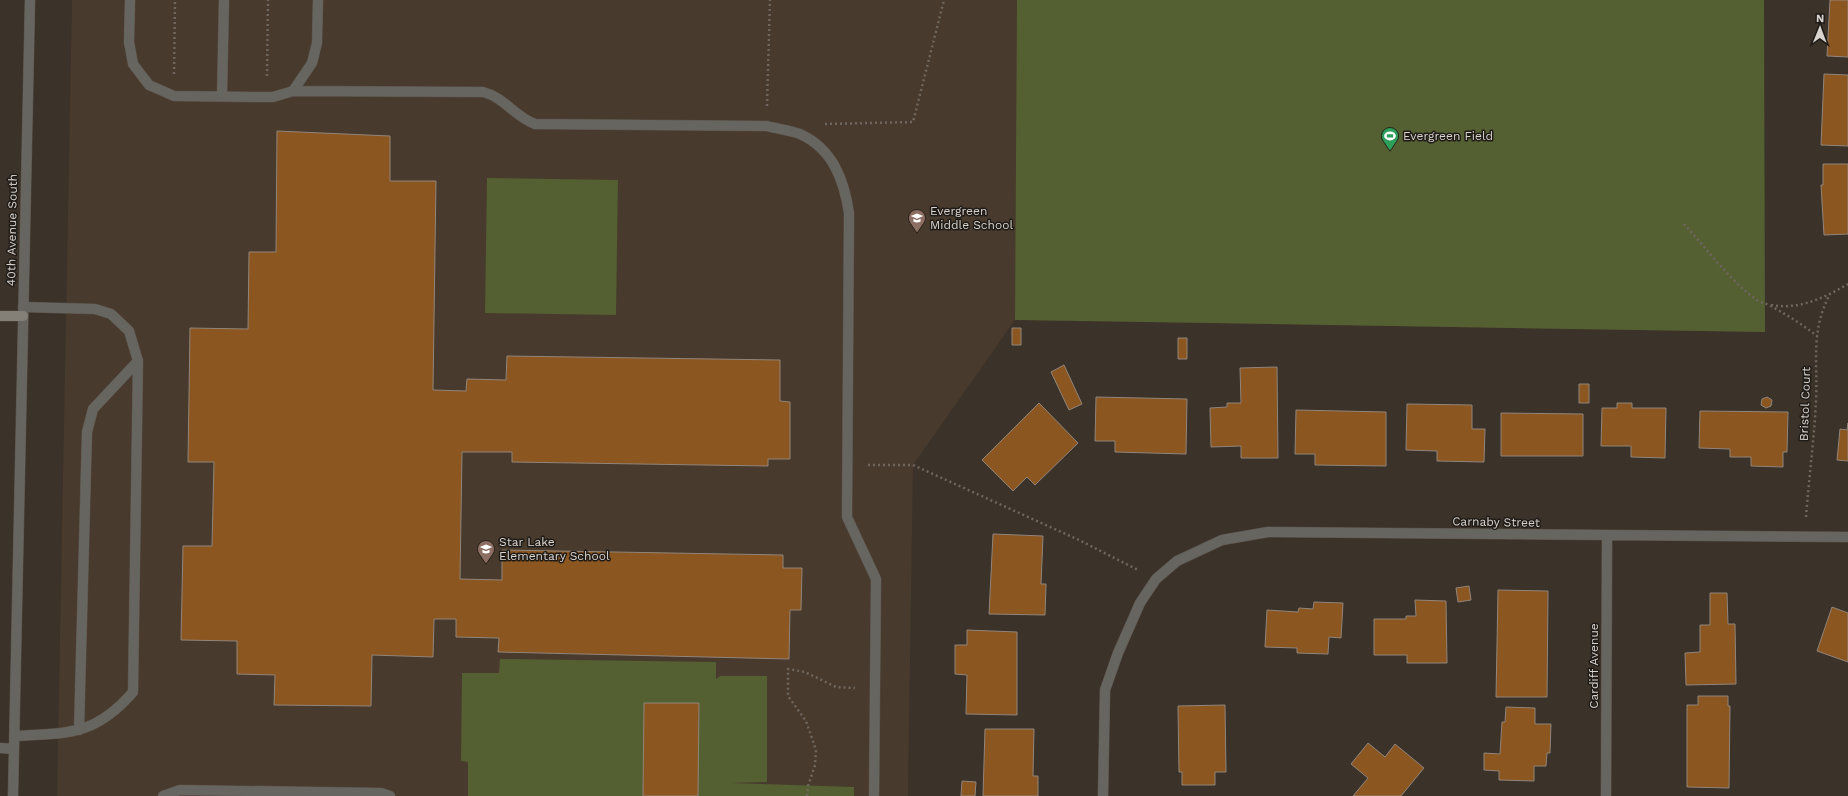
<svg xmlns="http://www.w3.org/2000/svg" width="1848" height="796" viewBox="0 0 1848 796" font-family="'Work Sans',sans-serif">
	<rect width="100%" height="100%" fill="#3b3229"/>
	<path fill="#483a2c" d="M72 0H1763L1765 332 1015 320 913 465 908 796H57Z"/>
	<path fill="#545f32" d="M1017 0H1764L1765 332 1015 320Z
		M487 178 618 180 616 315 485 313Z
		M500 659 716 662V679L720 676H767V782L731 783 854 787V796H468V762L461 761 462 673H499Z"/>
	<path fill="#8c5620" stroke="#91857b" d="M1830 0H1848V57L1827 56Z
		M1824 74 1848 75V146L1821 145Z
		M277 131 390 136V181H436L433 390 466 391 467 379 506 380 507 356 780 360V401L790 402V459H768V466L512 462V452H462L460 579 502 580V550L783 555V568H802L801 610H790L789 659 498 652 499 638 456 637V619H434L433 657 372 655 371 706 274 705 275 675 237 674V641L181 640 183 546H212L214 462H188L190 328 248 329 249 252H276Z
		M1823 164H1848V234L1824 235 1821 185H1823Z
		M1012 328H1021V345H1012Z
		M1178 338H1187V359H1178Z
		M1064 365 1082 404 1069 410 1051 372Z
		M1277 367 1278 458H1241V446L1211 447 1210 408 1227 407V403H1241L1240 368Z
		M1579 384H1589V403H1579Z
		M1096 397 1187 399 1186 454 1115 452V441H1095Z
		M1767 397 1772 400 1771 406 1766 408 1761 405 1762 399Z
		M1039 403 1078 443 1035 485 1027 477 1013 491 982 460Z
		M1617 403H1632V408H1666L1665 458 1631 457V446H1601L1602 408H1617Z
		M1407 404 1472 405V429H1485L1484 462 1437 461V451L1406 450Z
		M1296 410 1386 412V466L1315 465V454H1295Z
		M1700 411 1788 412 1787 452H1783V467L1751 466V457H1730V449L1699 448Z
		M1501 413 1583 414V456H1501Z
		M1848 423V461L1837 460 1840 429 1847 430Z
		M993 534 1043 536 1041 584H1046L1045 615 989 614Z
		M1469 586 1471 600 1458 602 1456 588Z
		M1498 590 1548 591 1547 697H1496Z
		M1710 593H1727L1728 624H1735L1736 684 1686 685 1685 653 1700 652V625H1710Z
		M1415 600 1446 601 1447 663H1407V655H1374V619H1406V616H1416Z
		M1314 602 1343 603 1341 638 1329 637 1328 654 1297 653V648L1265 647 1267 610 1298 612 1299 608 1313 609Z
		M1832 607 1848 613V662L1817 651Z
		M967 630 1017 632V715L966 714 967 675 955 674V645H967Z
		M1698 696H1728V706H1730L1729 788 1687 787V705H1698Z
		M644 703H699L698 796H643Z
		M1225 705 1226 772H1215V785H1182V772H1179L1178 706Z
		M1506 707 1535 708V724H1551L1550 753H1547L1546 766H1534V781L1499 780V771L1484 770V753L1500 754 1502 722H1505Z
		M985 729H1034L1033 776H1038V796H983Z
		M1368 743 1385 757 1395 744 1424 768 1401 796H1353L1368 778 1351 764Z
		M962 781 976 782 975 796H961Z"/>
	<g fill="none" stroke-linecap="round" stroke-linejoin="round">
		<defs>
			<path id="lane" d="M130 0 129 42 133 64 149 85 174 96 255 97H273L293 91 312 63 317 43 318 0
				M293 91 483 92C504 97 515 117 535 124L767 126C777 129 790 130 800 134 833 149 844 180 849 213L847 517 876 579 874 796
				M222 96 224 0
				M79 730 87 432 93 409 138 361
				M15 736C68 733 95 736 133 692L138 361 129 331 111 314 95 309 23 307
				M163 796 180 790 381 793 390 796"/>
			<path id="street" d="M0 748 14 749
				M13 796 30 0
				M1103 796 1105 690 1118 653 1140 603 1156 579 1177 561 1222 540 1268 532 1848 537
				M1606 796 1607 536"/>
			<path id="secondary" d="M0 316H23"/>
		</defs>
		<use href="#lane" stroke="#584f47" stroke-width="11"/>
		<use href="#street" stroke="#584f47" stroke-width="11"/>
		<use href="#secondary" stroke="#584f47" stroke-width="11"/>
		<path stroke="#6f675f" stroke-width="2.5" stroke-dasharray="2 3" stroke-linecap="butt" d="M174 74 175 0
			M267 76 268 0
			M767 106 770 0
			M825 124 913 122 944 0
			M1684 224C1705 247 1732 283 1757 300 1761 303 1766 303 1771 306 1787 315 1802 324 1817 336
			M1771 305C1799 310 1824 298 1848 284
			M868 465H913L1079 540 1138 570
			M1806 517C1809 478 1814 440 1816 401 1818 362 1810 332 1830 294
			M807 796 808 786 815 765 816 750 806 721 788 696V669L805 672 836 687 855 688"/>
		<use href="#lane" stroke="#67655f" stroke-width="10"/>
		<use href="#street" stroke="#67655f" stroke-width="10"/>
		<use href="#secondary" stroke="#848077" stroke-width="10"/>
	</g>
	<defs>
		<symbol id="stadium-pin" viewBox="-11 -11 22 30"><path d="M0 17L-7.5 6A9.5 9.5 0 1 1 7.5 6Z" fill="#2e9e5b" stroke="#1f1b17"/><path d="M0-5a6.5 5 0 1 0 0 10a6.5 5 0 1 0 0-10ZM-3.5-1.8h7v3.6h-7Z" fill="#fff"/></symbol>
		<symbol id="school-pin" viewBox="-11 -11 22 30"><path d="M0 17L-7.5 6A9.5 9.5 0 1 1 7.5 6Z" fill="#8d6e63" stroke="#1f1b17"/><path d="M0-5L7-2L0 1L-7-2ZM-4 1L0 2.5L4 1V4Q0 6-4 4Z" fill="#fff"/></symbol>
	</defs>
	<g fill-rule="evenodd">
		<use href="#stadium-pin" x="1380" y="126" width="20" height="27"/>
		<use href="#school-pin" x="907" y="208" width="20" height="27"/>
		<use href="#school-pin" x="476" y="539" width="20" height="27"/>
	</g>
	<g text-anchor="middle" stroke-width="3" stroke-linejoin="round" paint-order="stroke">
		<g font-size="12" fill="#dad4cf" stroke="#1f1b17" text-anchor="start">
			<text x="1403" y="140">Evergreen Field</text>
			<text x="930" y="215">Evergreen<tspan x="930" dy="14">Middle School</tspan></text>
			<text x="499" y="546">Star Lake<tspan x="499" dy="14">Elementary School</tspan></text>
		</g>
		<g font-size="12" fill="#dad4cf" stroke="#1f1b17">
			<text transform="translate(12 230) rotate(-89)" y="4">40th Avenue South</text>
			<text transform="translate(1805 404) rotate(-88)" y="4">Bristol Court</text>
			<text transform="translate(1496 522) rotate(1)" y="4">Carnaby Street</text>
			<text transform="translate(1594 666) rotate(-90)" y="4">Cardiff Avenue</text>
		</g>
	</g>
	<g transform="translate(1820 28) rotate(1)" stroke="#1f1b17" stroke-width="3" paint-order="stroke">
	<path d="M0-3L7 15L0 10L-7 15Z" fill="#dad4cf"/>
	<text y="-6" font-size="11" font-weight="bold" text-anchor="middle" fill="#dad4cf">N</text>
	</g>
</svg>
